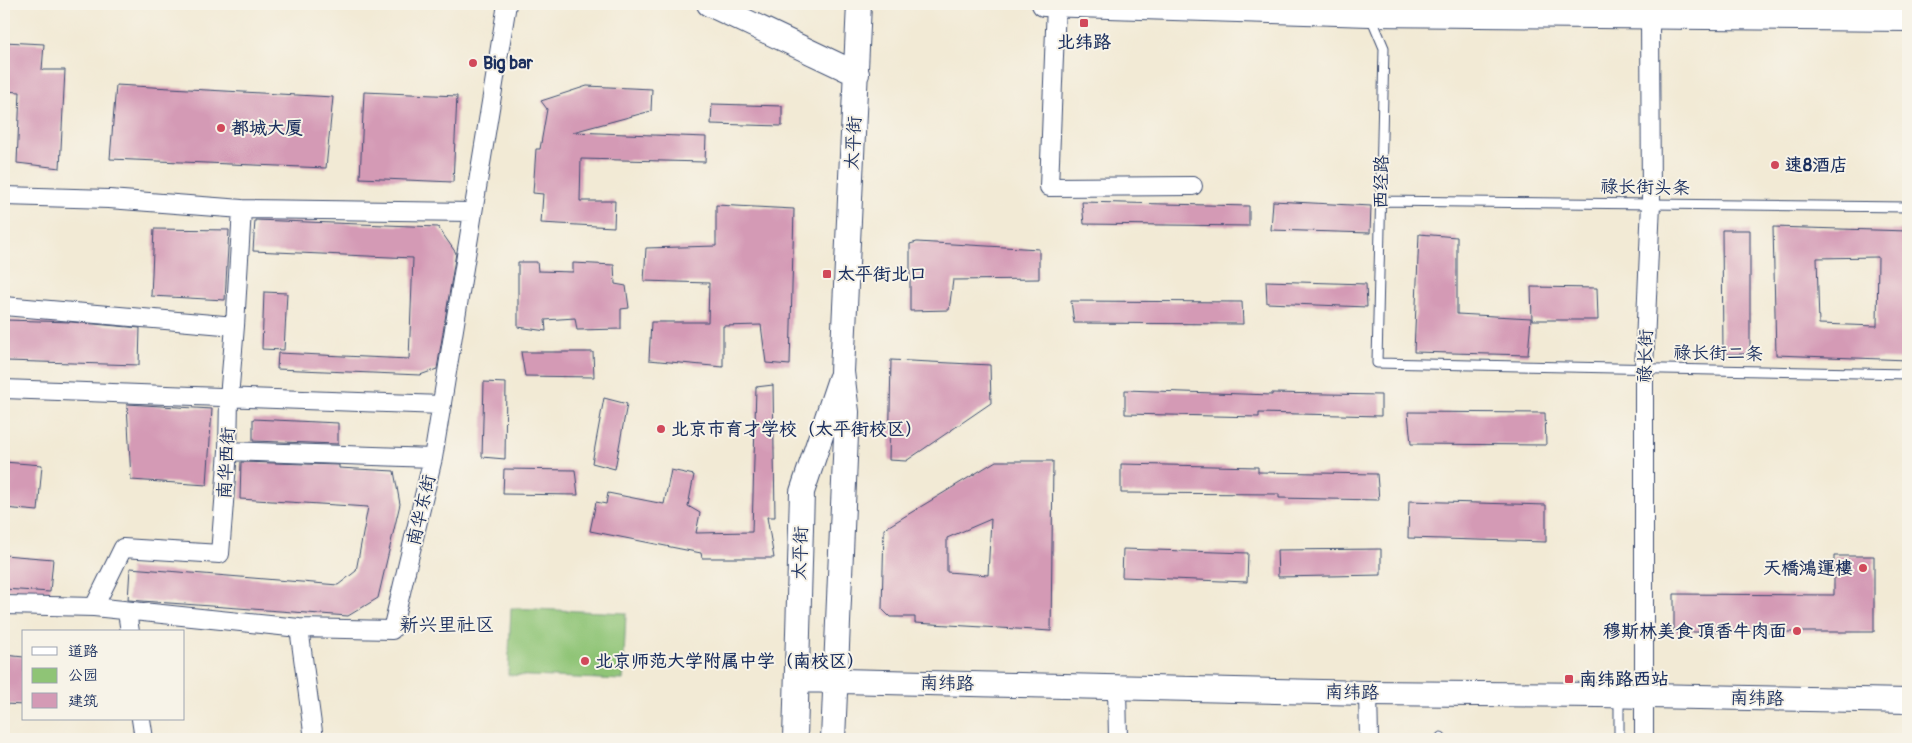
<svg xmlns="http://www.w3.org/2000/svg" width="1912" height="743" viewBox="0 0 1912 743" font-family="Pangolin,'LXGW WenKai TC',sans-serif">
	<rect width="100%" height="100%" fill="#f7f3e8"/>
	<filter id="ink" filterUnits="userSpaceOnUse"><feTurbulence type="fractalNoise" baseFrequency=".02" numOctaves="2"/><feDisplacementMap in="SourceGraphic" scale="10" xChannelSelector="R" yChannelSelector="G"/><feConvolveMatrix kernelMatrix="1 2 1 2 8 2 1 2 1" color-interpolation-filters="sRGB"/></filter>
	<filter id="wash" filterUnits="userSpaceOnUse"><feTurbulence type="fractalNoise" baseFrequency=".0096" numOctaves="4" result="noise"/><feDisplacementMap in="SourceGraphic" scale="20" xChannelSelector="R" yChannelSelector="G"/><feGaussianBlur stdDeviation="1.12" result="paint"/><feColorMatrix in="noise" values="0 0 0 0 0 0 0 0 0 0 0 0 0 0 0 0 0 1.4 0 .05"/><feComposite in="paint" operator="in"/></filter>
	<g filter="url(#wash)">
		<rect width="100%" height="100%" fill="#f2ead5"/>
		<path fill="#8fc476" stroke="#557a6a" d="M511 608 626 613 623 680 508 675Z"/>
		<g id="blocks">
			<path fill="#d49ab5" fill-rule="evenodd" d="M4 42 44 44 42 70H65L60 168 17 163 20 92 4 91Z
				M116 85 333 97 326 168 110 159Z
				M587 86 652 89 651 111 573 132 706 137 705 162 581 159 580 201H615L614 227 541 223 543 194 533 193 536 149H540L547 109 541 101Z
				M364 92 457 96 453 182 360 178Z
				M712 104 782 106V126L711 124Z
				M1273 201 1371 206 1370 233 1271 230Z
				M1082 202 1249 206V226L1084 224Z
				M716 205 794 209 790 365 766 363 761 325 723 326V367L649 360 651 322H708L709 283 644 281 646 248 716 246Z
				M255 220 438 227 456 253 437 369 420 375 277 369 278 353 409 359 413 258 253 251Z
				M1773 227 1908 231V360L1776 355ZM1878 257 1877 326 1819 324 1817 258Z
				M154 229 229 230 225 300 151 296Z
				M1722 230H1750V354H1723Z
				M1419 234 1457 237V314L1531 318 1528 355 1414 352Z
				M917 242 1039 249V279L953 280 949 310 910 311V244Z
				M518 262H537L538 271 573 272V263L614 265 615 284 626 286 629 308 621 309V329L577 330 575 318 545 320 546 331 518 327Z
				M1266 281 1366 284 1367 307 1267 303Z
				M1531 287 1597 288 1598 320H1532Z
				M264 292 287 293 284 350 262 349Z
				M1071 301 1242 302 1243 324 1074 323Z
				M6 320 71 322 140 328 139 365 6 361Z
				M521 352H593L594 377 525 376Z
				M891 360 990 365 991 403 906 461 889 460Z
				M484 382 506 383 505 459 482 457Z
				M773 385 775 517H767L774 558H702L701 553 590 531 596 502 606 504 608 493 664 504 671 470 694 475 688 506 700 513 696 533 752 532 756 387Z
				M1125 390 1272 395V393L1381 395V416L1259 413V417L1125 414Z
				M604 398 627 404 615 469 592 463Z
				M127 404 212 409 207 485 131 480Z
				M1408 412 1545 413 1546 445 1411 444Z
				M253 419 338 423V444L253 441Z
				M996 461H1053L1051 631 915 623V617H890L882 609 884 529ZM991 519 988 575 947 572V538Z
				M4 462 42 465 38 511 4 508Z
				M241 462 339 465V468L394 471 400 504 378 598 348 616 128 600 130 568 338 585 356 571 368 507 240 499Z
				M1121 464 1258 467V472L1377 474 1379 500 1279 498V494L1121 493Z
				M504 469 575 470 578 495 503 494Z
				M1409 501 1546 505V542L1408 538Z
				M1123 549 1248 553 1247 582 1122 577Z
				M1381 549V575L1278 577 1277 550Z
				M4 555 53 559 50 592 4 589Z
				M1834 556H1874V632H1674V594L1834 595Z
				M4 655 24 657V705L4 704Z"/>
		</g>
	</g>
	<g filter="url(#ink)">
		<use href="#blocks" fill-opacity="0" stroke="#3b4b70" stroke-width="1"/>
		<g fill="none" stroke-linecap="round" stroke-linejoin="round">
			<defs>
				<path id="lane" d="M1371 17 1384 48 1377 363 1908 374
					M1381 201 1908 207
					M1619 697V739
					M1441 739V737"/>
				<path id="street" d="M1056 4 1049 187 1193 186
					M4 196 109 199 242 209 472 212
					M4 306 235 326
					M4 389 442 405
					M228 451 433 458
					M4 605 94 607 299 628 392 630 433 458 507 4
					M94 607 123 548 220 554 228 451 229 398 235 326 242 209
					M127 612 130 632
					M299 628 314 739
					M1117 687 1118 739
					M1368 693 1369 739
					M141 719 144 739
					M1644 739V368L1651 203 1650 17"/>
				<path id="secondary" d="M709 4 857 74
					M1044 4 1370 14 1908 19
					M797 680 1368 693 1598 695 1908 701
					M795 739 802 492 840 379
					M833 739 847 412 842 372 859 4"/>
			</defs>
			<use href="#lane" stroke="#3b4b70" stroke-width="11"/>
			<use href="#street" stroke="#3b4b70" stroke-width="20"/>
			<use href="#secondary" stroke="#3b4b70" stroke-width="26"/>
			<use href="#lane" stroke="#fff" stroke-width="9"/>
			<use href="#street" stroke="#fff" stroke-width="18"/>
			<use href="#secondary" stroke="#fff" stroke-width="24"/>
		</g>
	</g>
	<g fill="#d1495b" stroke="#f7f3e8" stroke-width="2">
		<rect x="1079" y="18" width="10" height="10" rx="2.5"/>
		<circle cx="473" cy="63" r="5"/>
		<circle cx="221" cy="128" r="5"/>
		<circle cx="1775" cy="165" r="5"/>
		<rect x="822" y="269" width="10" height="10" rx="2.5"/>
		<circle cx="661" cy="429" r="5"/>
		<circle cx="1863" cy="568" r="5"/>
		<circle cx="1797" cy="631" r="5"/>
		<circle cx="585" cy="661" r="5"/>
		<rect x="1564" y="674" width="10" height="10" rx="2.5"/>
	</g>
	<g text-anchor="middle" stroke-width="4" stroke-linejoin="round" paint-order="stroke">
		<g font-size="18" font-weight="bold" fill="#1b2f5e" stroke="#f7f3e8" text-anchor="start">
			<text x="1084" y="48" text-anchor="middle">北纬路</text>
			<text x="483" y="69">Big bar</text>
			<text x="231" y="134">都城大厦</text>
			<text x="1785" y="171">速8酒店</text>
			<text x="837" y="280">太平街北口</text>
			<text x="671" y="435">北京市育才学校（太平街校区）</text>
			<text x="1853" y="574" text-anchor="end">天橋鴻運樓</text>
			<text x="1787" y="637" text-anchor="end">穆斯林美食 頂香牛肉面</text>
			<text x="595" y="667">北京师范大学附属中学（南校区）</text>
			<text x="1579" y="685">南纬路西站</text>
		</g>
		<g font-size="18" fill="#1b2f5e" stroke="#f7f3e8">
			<text transform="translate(853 143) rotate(-87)" y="6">太平街</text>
			<text transform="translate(1381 182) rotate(-89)" y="6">西经路</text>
			<text transform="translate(1645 187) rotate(1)" y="6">禄长街头条</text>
			<text transform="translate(1718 353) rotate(1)" y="6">禄长街二条</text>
			<text transform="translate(1645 356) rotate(-88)" y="6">禄长街</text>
			<text transform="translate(226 463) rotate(-87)" y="6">南华西街</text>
			<text transform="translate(421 510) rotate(-77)" y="6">南华东街</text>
			<text transform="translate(800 553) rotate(-88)" y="6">太平街</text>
			<text transform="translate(947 683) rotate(1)" y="6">南纬路</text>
			<text transform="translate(1352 692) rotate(1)" y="6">南纬路</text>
			<text transform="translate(1757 698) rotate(1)" y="6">南纬路</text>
		</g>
		<g font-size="19" fill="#1b2f5e" stroke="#f7f3e8">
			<text x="447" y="631">新兴里社区</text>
		</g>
	</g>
	<rect width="1912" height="743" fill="none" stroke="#f7f3e8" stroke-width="20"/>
	<rect x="22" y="630" width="162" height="90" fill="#f7f3e8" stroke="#9fa5b1"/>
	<rect x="32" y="647" width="25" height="8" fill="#ffffff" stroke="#9fa5b1"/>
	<text x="68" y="656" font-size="15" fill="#1b2f5e">道路</text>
	<rect x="32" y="668" width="25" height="15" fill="#8fc476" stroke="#9fa5b1"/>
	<text x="68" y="680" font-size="15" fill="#1b2f5e">公园</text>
	<rect x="32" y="693" width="25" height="15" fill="#d49ab5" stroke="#9fa5b1"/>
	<text x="68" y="706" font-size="15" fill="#1b2f5e">建筑</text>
</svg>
